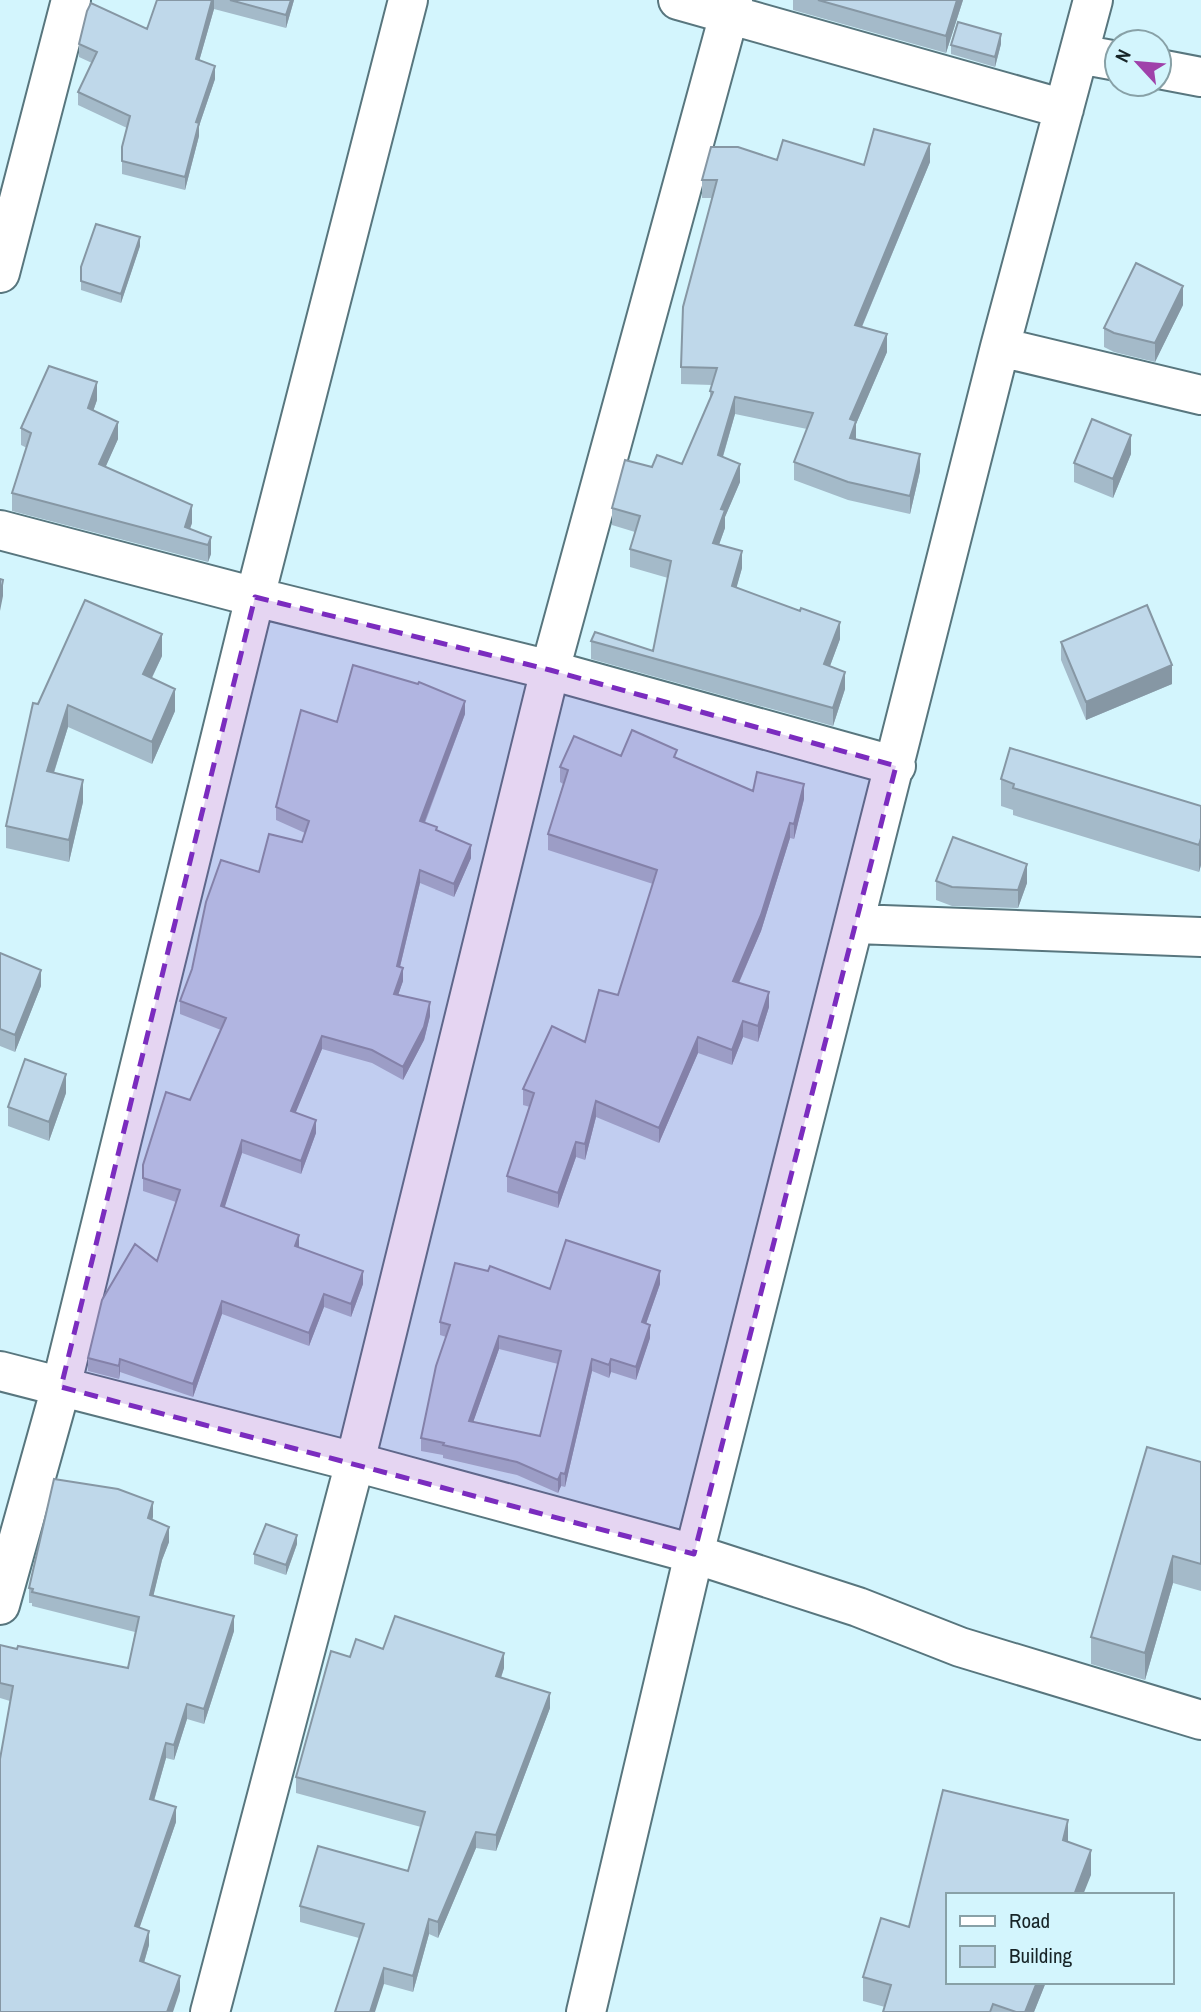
<svg xmlns="http://www.w3.org/2000/svg" width="1201" height="2012" viewBox="0 0 1201 2012" font-family="'Archivo Narrow',sans-serif">
	<rect width="100%" height="100%" fill="#d3f5fd"/>
	<g fill="none" stroke-linecap="round" stroke-linejoin="round">
		<defs>
			<path id="minor" d="M678 0 1064 109
				M1079 54 1117 61
				M1159 69 1201 77
				M0 273 71 0
				M1000 347 1201 395
				M0 530 255 597 550 670 896 766
				M856 924 1201 937
				M0 1371 355 1462 694 1554 858 1607 960 1647 1201 1720
				M0 1605 61 1387 255 597 408 0
				M210 2012 355 1462 550 670 733 0
				M586 2012 694 1554 1000 347 1093 0"/>
		</defs>
		<use href="#minor" stroke="#58767e" stroke-width="42"/>
		<use href="#minor" stroke="#fff" stroke-width="38"/>
	</g>
	<path fill="#a4bac9" fill-rule="evenodd" d="M157 0H294L286 28 214 9 199 61 215 79 199 126V136L185 190 122 174V147L127 128 78 105V92L92 63 79 57V44L147 29Z
		M793 0H963L946 53 793 10Z
		M1001 44 995 67 951 54V45Z
		M777 160 864 165 930 162 862 327 887 352 856 424 855 439 920 471 910 514 848 500 794 480V462L807 429 735 414 723 457 740 482 725 517V528L719 545 742 568 736 588 840 639 830 666 845 689 833 726 591 659V641L653 651 668 578 630 567V549L635 532 612 525V508L652 467 682 464 710 399V391L712 385 681 384V367L713 198H702V180Z
		M140 246 121 303 81 290V267Z
		M1183 305 1155 362 1114 352 1104 347V328Z
		M97 400 93 411 118 439 105 467 192 523 190 529 211 537V554L208 562 12 511V493L27 448 21 445V428Z
		M1131 454 1113 498 1074 482V463Z
		M1061 642 1172 684 1086 720 1061 660Z
		M162 656 152 678 175 711 152 764 68 727 54 773 83 802 69 862 6 848V826L38 704Z
		M465 714 425 823 437 830 471 858 454 897 420 883 400 967 403 981 398 995 430 1016 424 1040 403 1080 372 1063 322 1049 295 1113 316 1133 301 1174 242 1153 224 1208 299 1248 363 1284 351 1317 324 1307 309 1346 222 1314 193 1397 120 1372 119 1379 88 1371V1358L157 1261 176 1202 143 1191V1165L190 1100 221 1030 180 1014V1001L259 872 302 842 305 833 276 820V807L337 722Z
		M621 756 677 758 753 791 804 799 794 839 790 838 761 931 739 983 769 1007 758 1042 743 1037 732 1065 698 1053 659 1143 596 1117 585 1160 576 1157 558 1208 507 1192V1176L530 1107 523 1105V1089L585 1042 618 995 653 884 548 850V834L563 784 560 782V767Z
		M1001 779 1201 806V865L1199 872 1013 815V810L1001 806Z
		M936 881 1027 883 1018 908 952 906 936 900Z
		M0 953 41 986 15 1052 0 1046Z
		M66 1093 49 1141 8 1126V1107Z
		M660 1284 646 1324 650 1338 636 1380 611 1372 609 1378 592 1371 565 1487 561 1486 558 1493 517 1475 443 1458V1455L421 1451V1438L446 1337 440 1335V1322L550 1289ZM499 1349 558 1364 540 1436 473 1422Z
		M1201 1462V1591L1173 1583 1145 1680 1091 1664V1637Z
		M153 1517 152 1520 169 1542 162 1560 153 1596 234 1631 204 1724 187 1719 174 1760 166 1758 154 1801 176 1822 139 1928 149 1945 144 1963 180 1991 0 2012 10 1701 0 1698V1645L17 1649 128 1668 135 1632 32 1606V1603H29V1588Z
		M297 1544 286 1575 254 1564V1554Z
		M383 1649 504 1668 501 1678 550 1708 496 1851 476 1848 438 1938 429 1934 413 1992 384 1984 359 1938 300 1922V1906L408 1871 421 1827 296 1793V1777L350 1657Z
		M1068 1842 1091 1875 947 1982H1046L1034 2012H883L885 2007 863 2001V1977L909 1927Z"/>
	<path fill="#8697a4" d="M212 0H214V9L196 72V59Z
		M291 0H294L286 28V15Z
		M957 0H963L946 53V36Z
		M1001 34V44L995 67V57Z
		M215 66V79L199 126V136L185 190V177L196 122Z
		M930 144V162L855 343V325Z
		M140 237V246L121 303V294Z
		M1183 286V305L1155 362V343Z
		M887 334V352L856 424V439L850 456V419Z
		M97 382V400L88 426V408Z
		M735 397V414L718 473V455Z
		M118 422V439L99 482V464Z
		M1131 435V454L1113 498V479Z
		M920 454V471L910 514V496Z
		M740 464V482L725 517V528L713 561V543L721 509Z
		M192 505V523L186 539 185 527Z
		M211 537V554L208 562V545Z
		M742 551V568L732 604V586Z
		M3 580V596L0 611V596Z
		M840 622V639L824 682V664Z
		M162 634V656L143 696V674Z
		M1172 665V684L1086 720V702Z
		M845 672V689L833 726V708Z
		M175 689V711L152 764V742Z
		M465 701V714L420 834V821Z
		M68 705V727L47 794V771Z
		M83 780V802L69 862V840Z
		M804 784V799L794 839V824Z
		M790 823V838L761 931 733 996V981Z
		M1201 838V865L1199 872V845Z
		M471 845V858L454 897V884Z
		M1027 864V883L1018 908V890Z
		M420 870V883L397 979V966Z
		M403 968V981L394 1007V994Z
		M41 970V986L15 1052V1035Z
		M769 992V1007L758 1042V1026Z
		M430 1002V1016L424 1040 403 1080V1067Z
		M743 1021V1037L732 1065V1050Z
		M322 1036V1049L291 1124V1111Z
		M698 1037V1053L659 1143V1128Z
		M66 1074V1093L49 1141V1122Z
		M596 1101V1117L585 1160V1144Z
		M316 1120V1133L301 1174V1161Z
		M242 1140V1153L221 1219V1206Z
		M576 1142V1157L558 1208V1193Z
		M299 1235V1248L295 1246Z
		M363 1271V1284L351 1317V1304Z
		M660 1271V1284L642 1335V1322Z
		M324 1294V1307L309 1346V1333Z
		M222 1301V1314L193 1397V1384Z
		M650 1325V1338L636 1380V1367Z
		M499 1336V1349L469 1434V1421Z
		M120 1359V1372L119 1379V1366Z
		M592 1359V1371L565 1487V1474Z
		M611 1359V1372L609 1378V1365Z
		M561 1473V1486L558 1493V1480Z
		M153 1502V1517L148 1533V1518Z
		M169 1527V1542L162 1560 150 1610V1595L162 1545Z
		M297 1535V1544L286 1575V1565Z
		M1173 1556V1583L1145 1680V1653Z
		M234 1616V1631L204 1724V1709Z
		M504 1653V1668L496 1692V1676Z
		M550 1693V1708L496 1851V1835Z
		M187 1704V1719L174 1760V1745Z
		M166 1743V1758L150 1814V1799Z
		M176 1807V1822L135 1941V1926Z
		M1068 1820V1844L1063 1840Z
		M476 1832V1848L438 1938V1922Z
		M1091 1850V1875L1083 1895H1074Z
		M429 1919V1934L413 1992V1976Z
		M149 1931V1945L140 1976V1961Z
		M384 1968V1984L375 2012H370Z
		M180 1976V1991L173 2012H167Z
		M1037 1982H1046L1034 2012H1025Z"/>
	<path fill="#bfd8ea" stroke="#8697a4" stroke-width="2" fill-rule="evenodd" d="M157 0H212L196 59 215 66 196 122 199 123 185 177 122 161V147L130 116 78 92 97 52 79 44 87 11 91 3 147 29Z
		M230 0H291L286 15Z
		M818 0H957L946 36Z
		M958 22 1001 34 995 57 951 45Z
		M874 129 930 144 855 325 887 334 850 419 856 421 850 438 920 454 910 496 848 482 794 462 813 413 735 397 718 455 740 464 721 509 725 510 713 543 742 551 732 586 800 611 801 608 840 622 824 664 845 672 833 708 591 641 595 632 653 651 671 561 630 549 640 516 612 508 625 460 652 467 657 455 682 464 713 392 710 391 717 368 681 367 683 307 717 180H702L711 147H738L777 160 783 140 864 165Z
		M96 224 140 237 121 294 81 281V267Z
		M1136 263 1183 286 1155 343 1114 333 1104 328Z
		M49 366 97 382 88 408 118 422 99 464 192 505 185 527 211 537 208 545 12 493 31 433 21 428Z
		M1092 419 1131 435 1113 479 1074 463Z
		M0 579 3 580 0 596Z
		M85 600 162 634 143 674 175 689 152 742 68 705 47 771 83 780 69 840 6 826 33 703 38 704Z
		M1147 605 1172 665 1086 702 1061 642Z
		M353 665 418 684 419 682 465 701 420 821 437 827 436 830 471 845 454 884 420 870 397 966 403 968 394 994 430 1002 424 1027 403 1067 372 1050 322 1036 291 1111 316 1120 301 1161 242 1140 221 1206 299 1235 295 1246 363 1271 351 1304 324 1294 309 1333 222 1301 193 1384 120 1359 119 1366 88 1358 102 1300 135 1244 157 1261 180 1190 143 1178V1165L166 1092 190 1100 226 1018 180 1001 192 969 206 902 221 860 259 872 269 834 302 842 309 821 276 807 301 710 337 722Z
		M632 730 677 750 674 757 753 791 757 772 804 784 794 824 790 823 761 915 733 981 769 992 758 1026 743 1021 732 1050 698 1037 659 1128 596 1101 585 1144 576 1142 558 1193 507 1176 534 1093 523 1089 552 1026 585 1042 599 990 618 995 657 870 548 834 568 770 560 767 574 736 621 756Z
		M1010 748 1201 806V838L1199 845 1013 788 1014 784 1001 779Z
		M953 837 1027 864 1018 890 952 887 936 881Z
		M0 953 41 970 15 1035 0 1029Z
		M25 1059 66 1074 49 1122 8 1107Z
		M566 1240 660 1271 642 1322 650 1325 636 1367 611 1359 609 1365 592 1359 565 1474 561 1473 558 1480 517 1462 443 1445 444 1443 421 1438 436 1366 450 1325 440 1322 455 1263 488 1271 490 1266 550 1289ZM499 1336 561 1351 540 1436 469 1421Z
		M1147 1447 1201 1462V1564L1173 1556 1145 1653 1091 1637Z
		M54 1479 118 1489 153 1502 148 1518 169 1527 162 1545 150 1595 234 1616 204 1709 187 1704 174 1745 166 1743 150 1799 176 1807 135 1926 149 1931 140 1961 180 1976 167 2012H0V1759L13 1686 0 1683V1645L17 1649 18 1646 128 1668 139 1617 32 1592 33 1589 29 1588Z
		M266 1524 297 1535 286 1565 254 1554Z
		M395 1616 504 1653 496 1676 550 1693 496 1835 476 1832 438 1922 429 1919 413 1976 384 1968 370 2012H335L364 1924 300 1906 318 1846 408 1871 425 1812 296 1777 331 1651 350 1657 356 1639 383 1649Z
		M943 1790 1068 1820 1063 1840 1091 1850 1074 1895H947V1982H1037L1025 2012H1016L993 2004 990 2012H883L891 1985 863 1977 881 1918 909 1927Z"/>
	<path fill="#7b2cbf" fill-opacity="0.2" stroke="#7b2cbf" stroke-width="5" stroke-dasharray="14 9" stroke-linejoin="round" d="M255 597 550 670 896 766 694 1554 61 1387Z"/>
	<rect x="946" y="1893" width="228" height="91" fill="#d3f5fd" stroke="#88a1a7" stroke-width="2"/>
	<rect x="960" y="1916" width="35" height="10" fill="#ffffff" stroke="#88a1a7" stroke-width="2"/>
	<text x="1009" y="1928" font-size="21" fill="#172427">Road</text>
	<rect x="960" y="1946" width="35" height="21" fill="#bfd8ea" stroke="#88a1a7" stroke-width="2"/>
	<text x="1009" y="1963" font-size="21" fill="#172427">Building</text>
	<g transform="translate(1138 63) rotate(296)"><circle r="33" fill="#d3f5fd" stroke="#88a1a7" stroke-width="2"/>
	<path d="M0-5L12 26L0 18L-12 26Z" fill="#9f41aa"/>
	<text y="-10" font-size="19" font-weight="bold" text-anchor="middle" fill="#172427">N</text>
	</g>
</svg>
